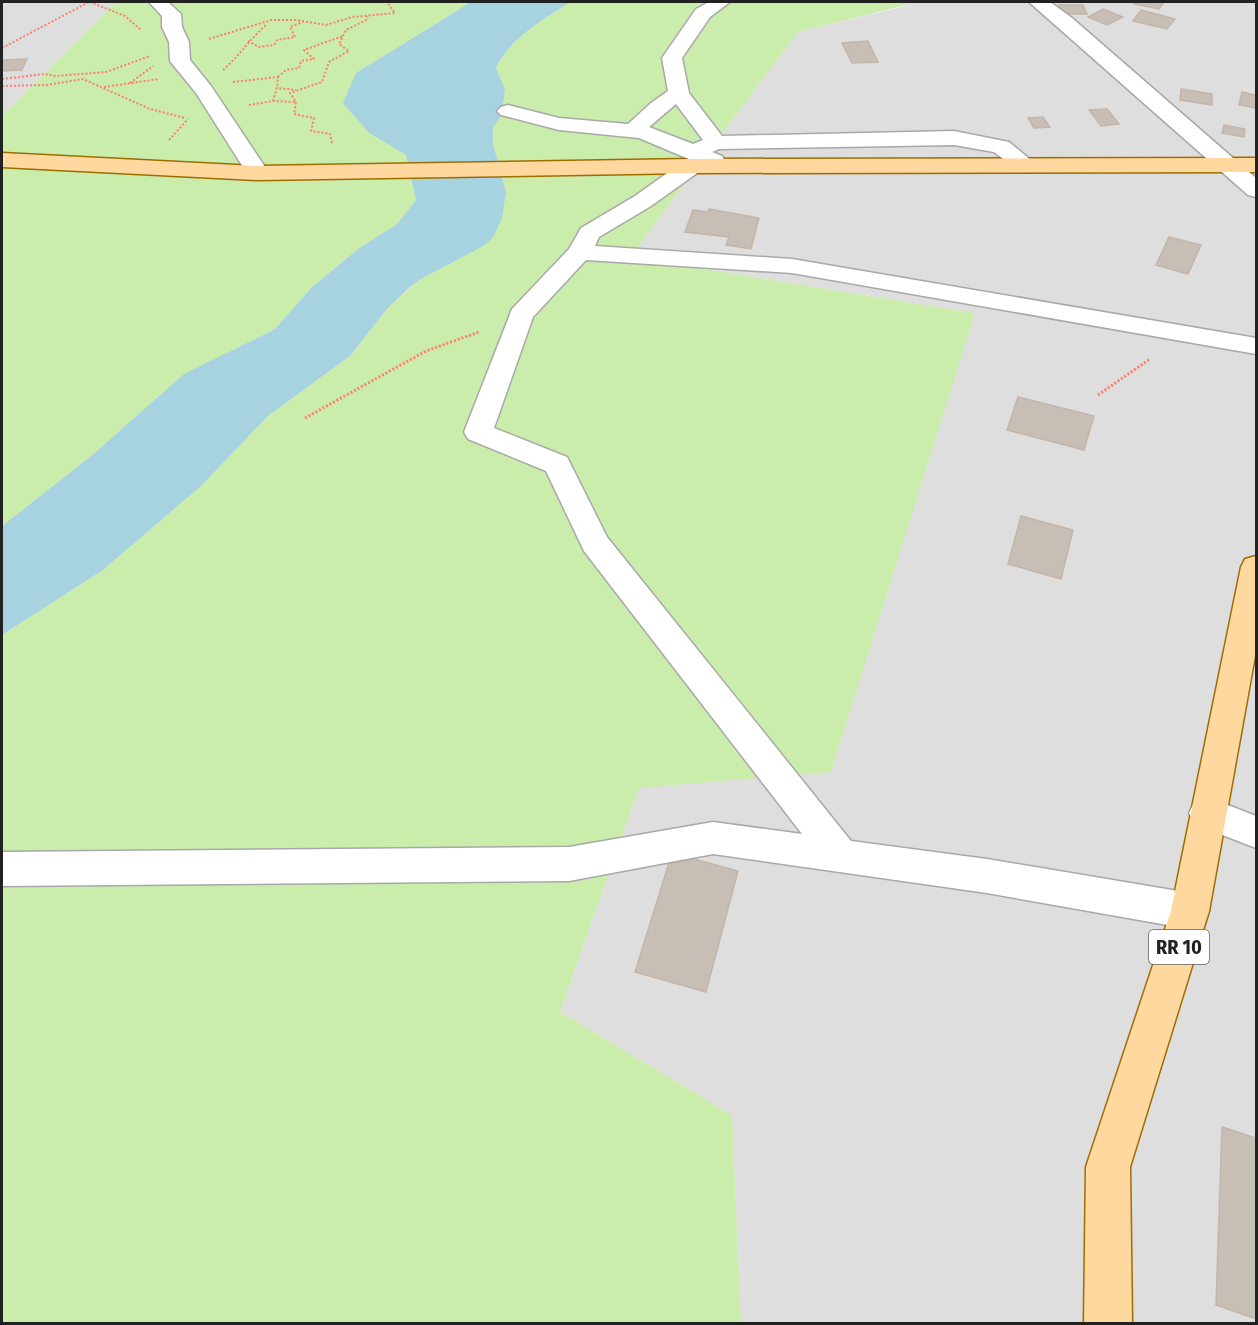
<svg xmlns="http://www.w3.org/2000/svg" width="1258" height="1325" viewBox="0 0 1258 1325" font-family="'Fira Sans Condensed',sans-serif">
	<rect width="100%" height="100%" fill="#f2eee7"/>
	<path fill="#dfdede" d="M2 2H116L2 116Z
		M905 2H1256V1323H741L732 1115 560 1012 639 788 831 771 974 313 630 257 798 32 906 6Z"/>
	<path fill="#caedac" d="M116 2H471L356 73 369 133 406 155 416 200 397 224 358 249 311 288 275 329 184 374 91 456 2 526V116Z
		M570 2H905L906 5 798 32 630 257 975 313 831 772 639 788 560 1012 732 1115 741 1323 2 1324V635L103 570 201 486 268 416 350 356 387 309 419 280 506 192 493 144V128L502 114 505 89 496 68C510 37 544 20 570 2Z"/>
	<path fill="#a7d2e0" d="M471 2H570C544 20 510 37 496 68L505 89 502 114 493 128V144L506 192 502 218 494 236 485 245 419 280 408 289 387 309 350 356 268 416 201 486 103 570 2 635V526L91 456 184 374 275 329 311 288 358 249 397 224 416 200 406 155 369 133 343 103 356 73Z"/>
	<path fill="#c7beb6" stroke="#c4b5a9" stroke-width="1.5" d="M1136 2H1164L1159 9 1134 4Z
		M1058 5H1083L1087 14H1062Z
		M1103 9 1123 17 1107 25 1088 17Z
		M1141 10 1175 19 1167 29 1133 21Z
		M868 41 878 62 852 63 842 43Z
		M27 59 22 70 2 71V60Z
		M1181 89 1212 94V105L1180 100Z
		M1242 92 1256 95V108L1239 105Z
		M1107 109 1119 124 1101 126 1089 110Z
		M1043 117 1050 127 1034 128 1028 118Z
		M1224 125 1245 129 1244 137 1222 133Z
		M709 209 759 218 751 249 726 245 729 237 685 232 693 210 708 212Z
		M1169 237 1201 245 1188 274 1156 265Z
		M1018 397 1094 416 1084 450 1007 430Z
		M1021 516 1073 530 1061 579 1008 564Z
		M672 853 738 871 706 992 635 972Z
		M1222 1127 1256 1138V1319L1216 1305Z"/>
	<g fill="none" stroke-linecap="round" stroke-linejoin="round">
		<defs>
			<path id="minor" d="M149 2H168L181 14 182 27 189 42 190 60 211 86 269 173 266 178H250L196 93 170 61 169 42 162 27V16Z
				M709 2H730L710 17 682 58 689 93 722 136 954 131 1009 142 1038 166 1035 171H1019L994 152 954 145 719 149 712 152 722 156 725 161 722 166 714 168 702 164 700 171 651 206 599 237 595 246 792 259 1256 338V354L792 273 586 260 533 317 494 428 567 457 607 537 851 841 987 859 1190 893 1204 899 1209 911 1204 923 1190 929 987 893 713 854 569 881 2 886V852L569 847 713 822 802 834 584 551 546 471 468 439 464 432 512 309 569 249 581 228 635 196 684 161 691 160 639 138 559 130 501 115 497 111 501 107 508 105 559 118 628 124 651 103 668 91 662 58 696 9ZM676 104 703 140 693 144 649 127Z
				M1029 2H1050L1072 18 1256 178V197L1248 195Z
				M1207 797 1256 816V848L1194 824 1189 813 1194 802Z"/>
			<path id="major" d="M2 153 258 166 692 159 1256 158V172L692 173 258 180 2 167Z
				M1256 556V650L1209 911 1130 1167 1132 1324H1084L1086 1167 1171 911 1241 567 1245 559Z"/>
		</defs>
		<use href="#minor" stroke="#a8a8a8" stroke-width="3"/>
		<use href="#major" stroke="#9e6d00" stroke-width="3"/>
		<path stroke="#ff7e6b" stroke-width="2" stroke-dasharray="2 2" stroke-linecap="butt" d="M90 2 125 16 141 30
			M209 39 271 20H296L326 25 352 17 395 13 387 2
			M248 41 259 47 274 45 277 40 295 37 290 27 303 22
			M2 48 89 2
			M223 70C240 55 250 39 267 24
			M278 77 286 70 299 68 301 61 314 59 304 50 343 36
			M2 79 45 74 56 76 106 72 150 56
			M233 82 278 77 277 88
			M130 83 153 66
			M2 86 46 85 83 79 150 109 185 118
			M104 87 159 79
			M273 101 277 88 296 90
			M249 105 273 101 295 102
			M169 140 188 119
			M332 143 330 134 311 131 314 118 294 114 296 102 290 93 322 82 329 62 349 51 339 44 346 30 366 20 367 16"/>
		<path stroke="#ff7e6b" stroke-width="3" stroke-dasharray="2 2" stroke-linecap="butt" d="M1098 395 1150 359
			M305 418 426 351 479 332"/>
		<use href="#minor" fill="#fff" fill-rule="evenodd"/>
		<use href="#major" fill="#ffd89f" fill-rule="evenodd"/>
	</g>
	<g text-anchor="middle" stroke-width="4.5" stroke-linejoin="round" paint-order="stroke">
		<rect fill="#fff" stroke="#646464" stroke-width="1.5" x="1149" y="930" width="60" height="34" rx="4.5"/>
		<g font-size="20" font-weight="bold" fill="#212121">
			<text x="1179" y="954">RR 10</text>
		</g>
	</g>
	<rect width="1258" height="1325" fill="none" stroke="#212121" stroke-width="6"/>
</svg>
